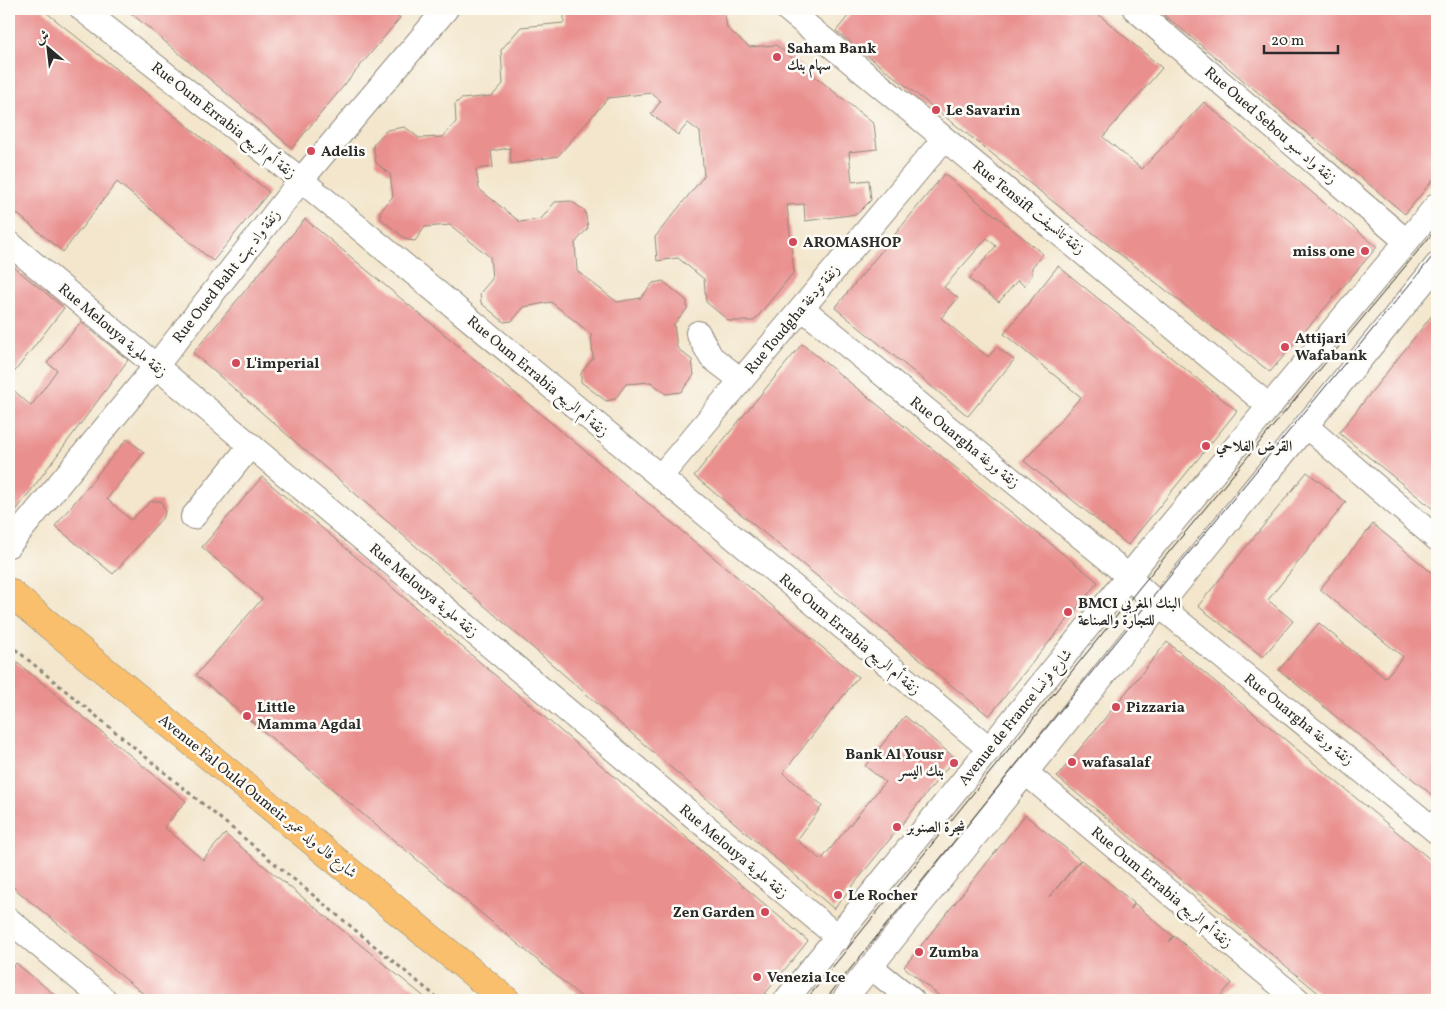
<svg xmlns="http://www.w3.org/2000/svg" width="1446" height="1009" viewBox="0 0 1446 1009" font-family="Vollkorn,Amiri,serif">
	<rect width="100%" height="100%" fill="#fdfcf7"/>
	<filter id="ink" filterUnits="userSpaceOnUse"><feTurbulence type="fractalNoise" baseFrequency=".02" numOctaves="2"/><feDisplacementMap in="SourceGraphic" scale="10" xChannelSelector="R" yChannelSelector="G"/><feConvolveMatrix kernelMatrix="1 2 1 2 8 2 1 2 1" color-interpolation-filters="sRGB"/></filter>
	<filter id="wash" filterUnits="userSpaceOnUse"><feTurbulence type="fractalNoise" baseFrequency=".0096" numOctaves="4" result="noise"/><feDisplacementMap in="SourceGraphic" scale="20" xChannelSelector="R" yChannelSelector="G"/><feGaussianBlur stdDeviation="1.12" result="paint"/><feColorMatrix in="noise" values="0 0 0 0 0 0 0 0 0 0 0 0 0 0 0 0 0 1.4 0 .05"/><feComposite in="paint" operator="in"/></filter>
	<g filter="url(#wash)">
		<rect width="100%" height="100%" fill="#f3e6cc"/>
		<g id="blocks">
			<path fill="#e98f8e" d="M9 9H42L269 192 213 261 117 182 63 252 9 207Z
				M126 9H389L400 18 292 148Z
				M564 9H724L727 28 749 47 776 45 874 124 877 149 849 152 852 182 869 180 871 200 857 214 805 221 804 204 787 205 794 272 754 321H729L706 302 704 279 678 258 657 261 655 237 704 176 700 132 688 123 678 135 651 114 661 101 651 93 608 98 558 156 511 164 510 148 491 151 493 167 476 169 479 189 520 222 541 219 555 202 571 201 585 211 588 228 575 243 577 271 617 302 641 298 653 283 663 281 687 301V309L674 324 677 348 692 360 694 375 681 392 666 394 651 382 626 384 615 399 606 401 581 382V373L593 358 591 334 551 302 524 307 512 321 504 322 481 303 480 293 492 279 490 257 450 225 425 227 415 241 407 240 381 219 380 212 393 196 390 174 376 163 373 145 387 130 405 127 419 138 443 137 456 122 455 104 461 99 492 96 503 84 501 50 521 27 564 23Z
				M854 9H1092L1162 68 1103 137 1142 169 1204 102 1377 247 1270 372 836 31Z
				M1157 9H1437V175L1405 214Z
				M944 174 1043 254 1032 267V275L1024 286 1018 280 999 302 969 279 996 246 987 238 944 287 958 298 941 318 988 357 997 347 1014 360 968 416 835 308Z
				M305 219 858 677 783 773 822 806 797 840 821 860 885 782 865 766 905 716 955 758 834 909 193 353Z
				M9 263 64 308 9 379Z
				M1058 266 1237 411 1128 545 1024 461 1081 397 1004 334Z
				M1437 309V512L1339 433Z
				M81 322 128 360 9 520V386L31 406 57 370 47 363Z
				M802 344 1098 582 989 716 694 476Z
				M127 439 144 452 107 499 131 520 151 501H161L165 511 164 516 113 574 55 526Z
				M1307 472 1346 502 1268 600 1293 621 1263 657 1198 606Z
				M262 477 808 941 760 1000H585L196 675 262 599 202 547Z
				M1373 524 1437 577V799L1279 670 1319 623 1385 678 1403 657 1320 589Z
				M1167 642 1437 865V1000H1327L1057 777Z
				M9 656 186 801 164 827 203 860 225 834 428 1000H151L9 884Z
				M1025 815 1080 860 1049 897 1081 860 1134 903 1131 909 1135 904 1173 936 1169 942 1174 936 1232 983 1217 1000H944L904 967Z
				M16 963 61 1000H9V972Z"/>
		</g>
	</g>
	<g filter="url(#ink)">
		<use href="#blocks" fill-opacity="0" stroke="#8f887c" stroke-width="1"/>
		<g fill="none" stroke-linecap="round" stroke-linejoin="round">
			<defs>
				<path id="minor" d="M82 9 301 180 990 749
					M787 9 1269 406
					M1135 9 1406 241
					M9 243 839 938
					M802 308 1113 563 1160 606 1437 832
					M698 333 711 357 741 380
					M1306 426 1437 539
					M660 477 944 139
					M193 517 251 445
					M9 545 156 366 301 180 446 9
					M1026 773 1298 1000
					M9 920 105 1000
					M871 967 912 1000
					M786 1000 1149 551 1437 205
					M844 1000 1129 643 1437 265"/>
				<path id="major" d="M9 592 506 1000"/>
			</defs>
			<use href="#minor" stroke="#8f887c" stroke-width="26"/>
			<use href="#major" stroke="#8f887c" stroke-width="29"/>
			<path stroke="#8f887c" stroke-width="3" stroke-dasharray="4 4" stroke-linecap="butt" d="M9 644 440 1000"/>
			<use href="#minor" stroke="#fff" stroke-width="24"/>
			<use href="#major" stroke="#f9bf6c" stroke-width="28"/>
			<path stroke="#2b2b2b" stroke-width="1" d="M806 1000 1140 587 1437 228
				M825 1000 1174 571 1437 251"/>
		</g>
	</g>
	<g fill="#d1495b" stroke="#fdfcf7" stroke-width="2">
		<circle cx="777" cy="57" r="5"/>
		<circle cx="936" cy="110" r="5"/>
		<circle cx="311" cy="151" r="5"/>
		<circle cx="793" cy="242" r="5"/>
		<circle cx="1365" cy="251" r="5"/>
		<circle cx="1285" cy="347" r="5"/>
		<circle cx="236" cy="363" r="5"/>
		<circle cx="1206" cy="446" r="5"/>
		<circle cx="1068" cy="612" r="5"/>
		<circle cx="1116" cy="707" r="5"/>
		<circle cx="247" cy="716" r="5"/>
		<circle cx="1072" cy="762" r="5"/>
		<circle cx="954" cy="763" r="5"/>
		<circle cx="897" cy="827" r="5"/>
		<circle cx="838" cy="895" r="5"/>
		<circle cx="765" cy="912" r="5"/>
		<circle cx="919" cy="952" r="5"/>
		<circle cx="757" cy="977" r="5"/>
	</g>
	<g text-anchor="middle" stroke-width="5" stroke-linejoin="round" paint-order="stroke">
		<g font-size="15" font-weight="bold" fill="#2b2b2b" stroke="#fdfcf7" text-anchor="start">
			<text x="787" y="53">Saham Bank<tspan x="787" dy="17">سهام بنك</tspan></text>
			<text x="946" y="115">Le Savarin</text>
			<text x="321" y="156">Adelis</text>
			<text x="803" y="247">AROMASHOP</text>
			<text x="1355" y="256" text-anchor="end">miss one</text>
			<text x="1295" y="343">Attijari<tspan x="1295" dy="17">Wafabank</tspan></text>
			<text x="246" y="368">L'imperial</text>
			<text x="1216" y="451">القرض الفلاحي</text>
			<text x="1078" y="608">BMCI البنك المغربي<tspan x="1078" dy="17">للتجارة والصناعة</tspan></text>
			<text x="257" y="712">Little<tspan x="257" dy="17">Mamma Agdal</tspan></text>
			<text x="1126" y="712">Pizzaria</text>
			<text x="944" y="759" text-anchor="end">Bank Al Yousr<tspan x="944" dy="17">بنك اليسر</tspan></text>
			<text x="1082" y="767">wafasalaf</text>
			<text x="907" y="832">شجرة الصنوبر</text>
			<text x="848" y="900">Le Rocher</text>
			<text x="755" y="917" text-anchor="end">Zen Garden</text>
			<text x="929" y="957">Zumba</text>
			<text x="767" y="982">Venezia Ice</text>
		</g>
		<g font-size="15" fill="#2b2b2b" stroke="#fdfcf7">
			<text transform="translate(224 120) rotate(38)" y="5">Rue Oum Errabia زنقة أم الربيع</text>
			<text transform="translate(1271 125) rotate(41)" y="5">Rue Oued Sebou زنقة واد سبو</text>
			<text transform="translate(1029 207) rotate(39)" y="5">Rue Tensift زنقة تانسيفت</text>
			<text transform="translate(226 276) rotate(-52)" y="5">Rue Oued Baht زنقة واد بهت</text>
			<text transform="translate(792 319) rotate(-50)" y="5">Rue Toudgha زنقة تودغة</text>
			<text transform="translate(113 330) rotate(40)" y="5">Rue Melouya زنقة ملوية</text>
			<text transform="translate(538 376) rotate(40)" y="5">Rue Oum Errabia زنقة أم الربيع</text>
			<text transform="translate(965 442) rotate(39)" y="5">Rue Ouargha زنقة ورغة</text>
			<text transform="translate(424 590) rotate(40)" y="5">Rue Melouya زنقة ملوية</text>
			<text transform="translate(850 634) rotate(40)" y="5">Rue Oum Errabia زنقة أم الربيع</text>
			<text transform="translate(1015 717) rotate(-51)" y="5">Avenue de France شارع فرنسا</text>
			<text transform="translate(1299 719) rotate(39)" y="5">Rue Ouargha زنقة ورغة</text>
			<text transform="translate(258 796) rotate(39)" y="5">Avenue Fal Ould Oumeir شارع فال ولد عمير</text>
			<text transform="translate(734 851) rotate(40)" y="5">Rue Melouya زنقة ملوية</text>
			<text transform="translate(1162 887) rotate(40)" y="5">Rue Oum Errabia زنقة أم الربيع</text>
		</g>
	</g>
	<rect width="1446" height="1009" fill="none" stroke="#fdfcf7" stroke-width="30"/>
	<g transform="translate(48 48) rotate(332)" stroke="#fdfcf7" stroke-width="4" paint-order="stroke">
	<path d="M0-4L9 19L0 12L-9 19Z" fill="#2b2b2b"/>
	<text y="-8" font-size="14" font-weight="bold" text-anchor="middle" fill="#2b2b2b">ش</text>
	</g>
	<path d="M1264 45v8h74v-8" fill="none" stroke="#2b2b2b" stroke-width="2.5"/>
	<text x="1271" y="45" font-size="15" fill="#2b2b2b" stroke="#fdfcf7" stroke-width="4" paint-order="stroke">20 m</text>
</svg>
